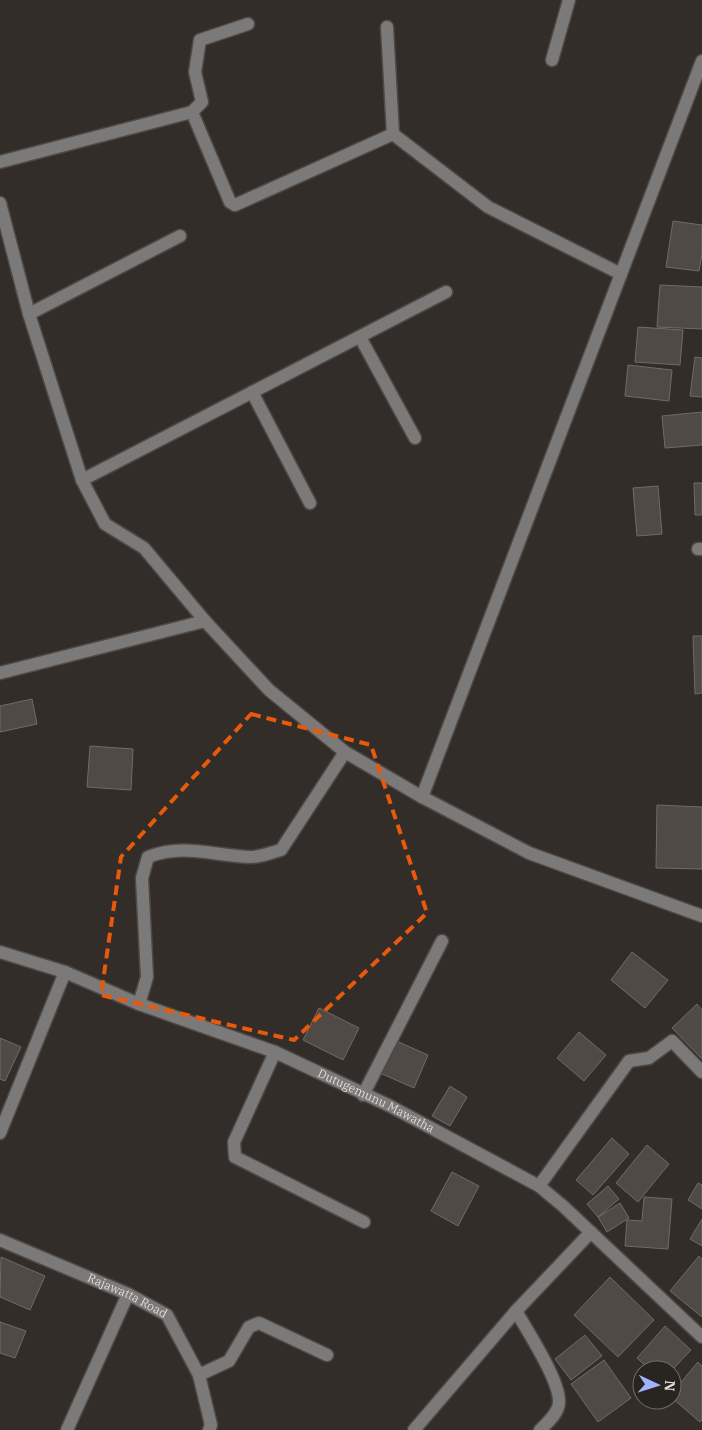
<svg xmlns="http://www.w3.org/2000/svg" width="702" height="1430" viewBox="0 0 702 1430" font-family="'IBM Plex Serif',serif">
	<rect width="100%" height="100%" fill="#322d29"/>
	<path fill="#4f4a46" stroke="#716b67" d="M673 221 702 225V254L699 271 666 267Z
		M660 285 702 287V329L657 327Z
		M638 327 683 330 680 365 635 362Z
		M695 357 702 358V397L690 396Z
		M628 365 672 370 669 401 625 396Z
		M702 412V445L665 448 662 416Z
		M694 483H702V515H695Z
		M658 486 662 534 637 536 633 488Z
		M693 636H702V693L695 694Z
		M32 699 37 724 0 732V706Z
		M90 746 133 749 131 790 87 787Z
		M657 805 702 807V869L656 868Z
		M632 952 668 980 645 1008 611 980Z
		M697 1004 702 1010V1059L672 1028Z
		M319 1008 359 1028 343 1060 303 1040Z
		M579 1032 606 1055 584 1081 557 1058Z
		M0 1038 21 1047 5 1081 0 1079Z
		M394 1040 428 1055 414 1088 380 1073Z
		M450 1086 467 1097 450 1126 432 1116Z
		M612 1138 629 1154 593 1195 576 1180Z
		M647 1145 669 1164 638 1202 616 1183Z
		M452 1172 479 1186 458 1226 431 1211Z
		M698 1183 702 1185V1209L688 1200Z
		M608 1186 619 1199 598 1217 587 1204Z
		M644 1197 672 1199 668 1249 625 1246 627 1220 642 1221Z
		M620 1203 629 1218 607 1232 598 1217Z
		M702 1219V1246L690 1239Z
		M699 1256 702 1259V1317L670 1291Z
		M1 1257 45 1276 30 1310 0 1297Z
		M610 1277 654 1320 618 1357 574 1315Z
		M0 1322 26 1331 15 1358 0 1353Z
		M665 1326 691 1350 672 1370H650L637 1358Z
		M585 1335 602 1356 571 1380 555 1359Z
		M604 1360 631 1398 598 1422 571 1384Z
		M698 1362 702 1366V1420L700 1422 672 1398V1393Z"/>
	<g fill="none" stroke-linecap="round" stroke-linejoin="round">
		<defs>
			<g id="minor">
				<path d="M387 27 393 134 488 207 621 274"/>
				<path d="M552 60 569 0"/>
				<path d="M192 112 230 202 235 205 393 134"/>
				<path d="M0 162 192 112 202 102 195 72 200 40 248 24"/>
				<path d="M0 203 29 314 82 480 105 524 144 548 205 621 269 690 345 752 422 797 529 853 702 916"/>
				<path d="M29 314 180 236"/>
				<path d="M360 337 415 438"/>
				<path d="M252 392 310 503"/>
				<path d="M82 480 446 292"/>
				<path d="M698 549H702"/>
				<path d="M0 673 205 621"/>
				<path d="M422 797 702 61"/>
				<path id="s1" d="M0 952 65 972 139 1004 275 1052 390 1106 539 1186 563 1206 702 1337"/>
				<path d="M139 1004 147 977 142 878 148 857C183 843 215 856 251 857 261 857 272 852 281 850L345 752"/>
				<path d="M275 1052 234 1142 235 1157 364 1222"/>
				<path d="M363 1095 442 941"/>
				<path d="M0 1133 65 972"/>
				<path d="M539 1186 629 1061 649 1058 672 1041 702 1072"/>
				<path id="s2" d="M0 1240 128 1294 167 1315 199 1375 211 1425 209 1430"/>
				<path d="M516 1311C528 1332 560 1381 559 1402 559 1413 547 1423 540 1430"/>
				<path d="M199 1375 229 1361 249 1327 259 1323 327 1355"/>
				<path d="M67 1430 128 1294"/>
				<path d="M414 1430 516 1311 591 1232"/>
			</g>
		</defs>
		<use href="#minor" stroke="#4e4945" stroke-width="15"/>
		<use href="#minor" stroke="#7c7a78" stroke-width="12"/>
	</g>
	<path fill="none" stroke="#e8590c" stroke-width="4" stroke-dasharray="10 6" stroke-linejoin="round" d="M251 714 371 745 427 913 294 1040 101 995 121 857Z"/>
	<g text-anchor="middle" stroke-width="4.5" stroke-linejoin="round" paint-order="stroke">
		<g font-size="12" fill="#dfdcda" stroke="#282420">
			<text dy="4" stroke="none"><textPath href="#s1" startOffset="405">Dutugemunu Mawatha</textPath></text>
			<text dy="4" stroke="none"><textPath href="#s2" startOffset="139">Rajawatta Road</textPath></text>
		</g>
	</g>
	<g transform="translate(657 1385) rotate(94)"><circle r="24" fill="#282420" stroke="#716e6a"/>
	<path d="M0-4L9 19L0 12L-9 19Z" fill="#a1b3fd"/>
	<text y="-8" font-size="14" font-weight="bold" text-anchor="middle" fill="#dfdcda">N</text>
	</g>
</svg>
